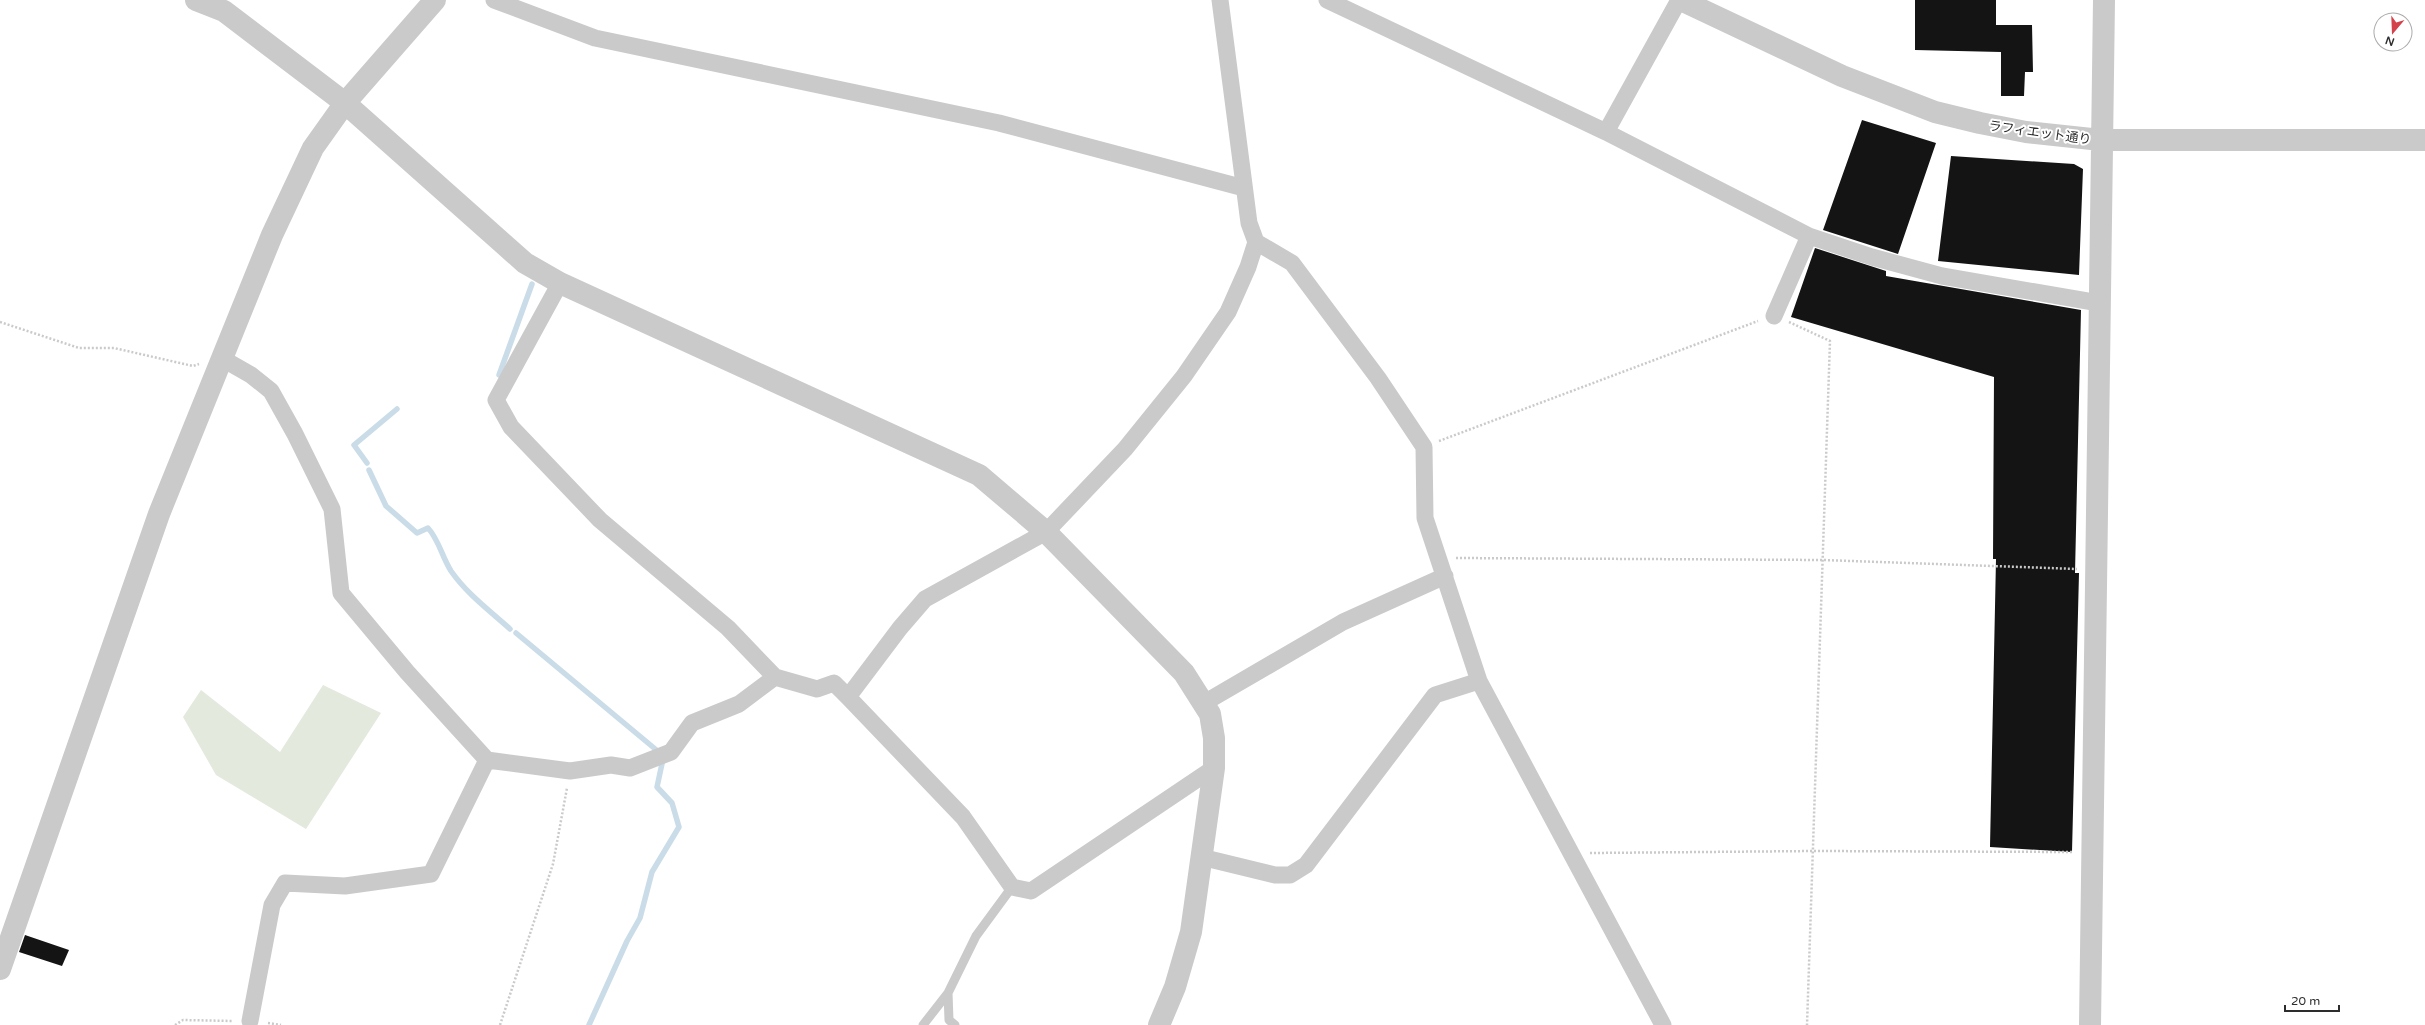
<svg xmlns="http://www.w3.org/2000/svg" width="2425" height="1025" viewBox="0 0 2425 1025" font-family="'Varela Round','Noto Sans JP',sans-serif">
	<rect width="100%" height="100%" fill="#fff"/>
	<path fill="#e3e9dc" d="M323 685 381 713 306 829 216 775 183 717 201 690 280 752Z"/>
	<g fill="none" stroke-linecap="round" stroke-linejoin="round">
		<path stroke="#cadce7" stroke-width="5.5" d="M499 375 532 284
			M367 463 354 445 397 409
			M369 470 386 506 417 533 428 528C439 540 442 557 451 571 467 594 490 611 510 629
			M516 633 660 753
			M589 1025 627 941 640 918 652 872 679 827 672 803 657 787 663 759"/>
	</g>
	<path fill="#141414" d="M1915 0H1996V25H2032L2033 72H2025L2024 96H2001V52L1915 50Z
		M1862 120 1936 143 1898 254 1823 230Z
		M1951 156 2074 164 2083 169 2079 275 1938 261Z
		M1815 248 1886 271V276L2081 310 2075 573H2079L2072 852 1990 847 1996 559H1993L1994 377 1791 317Z
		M25 935 69 950 62 966 19 952Z"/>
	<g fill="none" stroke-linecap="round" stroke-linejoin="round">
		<path stroke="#cacaca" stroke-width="2.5" stroke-dasharray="2 2" stroke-linecap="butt" d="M0 322 79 348H114L193 366 199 364
			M1789 322 1830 341 1807 1025
			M1439 441 1758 321
			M1456 558 1823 560 2077 569
			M1590 853 1815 851 2073 852
			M268 1023 281 1025
			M175 1025 183 1020 233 1021
			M500 1025 553 864 567 788"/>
		<path stroke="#cacaca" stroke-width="9" d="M948 993 949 1020 955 1025
			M923 1025 948 993 976 936 1012 887"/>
		<path stroke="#cacaca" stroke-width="17" d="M494 0 595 38 999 123 1244 188
			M1220 0 1249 223 1256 242 1292 263 1378 378 1424 447 1425 518 1479 681 1663 1025
			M1327 0 1606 132 1809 236 1872 257 1942 276 2099 303
			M1606 132 1679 0
			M560 283 496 400 511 427 600 520 728 628 775 677 817 689 834 683 848 697 963 817 1012 887 1031 891 1214 768
			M1774 316 1809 236
			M223 359 251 375 271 391 295 434 332 509 341 593 407 672 487 760 570 771 611 765 630 768 671 752 692 723 739 704 775 677
			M848 697 900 628 925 599 1046 532 1125 449 1184 376 1228 312 1248 267 1256 242
			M1204 703 1343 622 1445 576
			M1201 857 1275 875H1290L1306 865 1435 695 1479 681
			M250 1021 272 905 285 883 345 886 431 874 487 760"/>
		<path stroke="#cacaca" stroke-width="22" d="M196 0 224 11 345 103 525 263 560 283 979 475 1046 532 1184 673 1210 714 1214 738V768L1191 932 1175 987 1159 1025
			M1681 0 1842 76 1935 112 1980 123 2026 132 2101 140H2425
			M0 969 159 514 272 235 313 148 345 103 435 0
			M2090 1025 2104 0"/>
	</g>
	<g text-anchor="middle" stroke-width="4" stroke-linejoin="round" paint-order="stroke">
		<g font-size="13" fill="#2d2d2d" stroke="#fff">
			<text transform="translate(2040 132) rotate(8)" y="5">ラフィエット通り</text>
		</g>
	</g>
	<g transform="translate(2393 32) rotate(199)"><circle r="19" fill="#ffffff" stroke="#ababab"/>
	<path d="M0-3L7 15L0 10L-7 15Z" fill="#d3414a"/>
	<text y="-6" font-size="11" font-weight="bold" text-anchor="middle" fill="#2d2d2d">N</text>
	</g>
	<path d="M2285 1005v6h54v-6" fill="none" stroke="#2d2d2d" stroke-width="2"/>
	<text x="2291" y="1005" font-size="12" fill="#2d2d2d" stroke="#ffffff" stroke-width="3" paint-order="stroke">20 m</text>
</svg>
